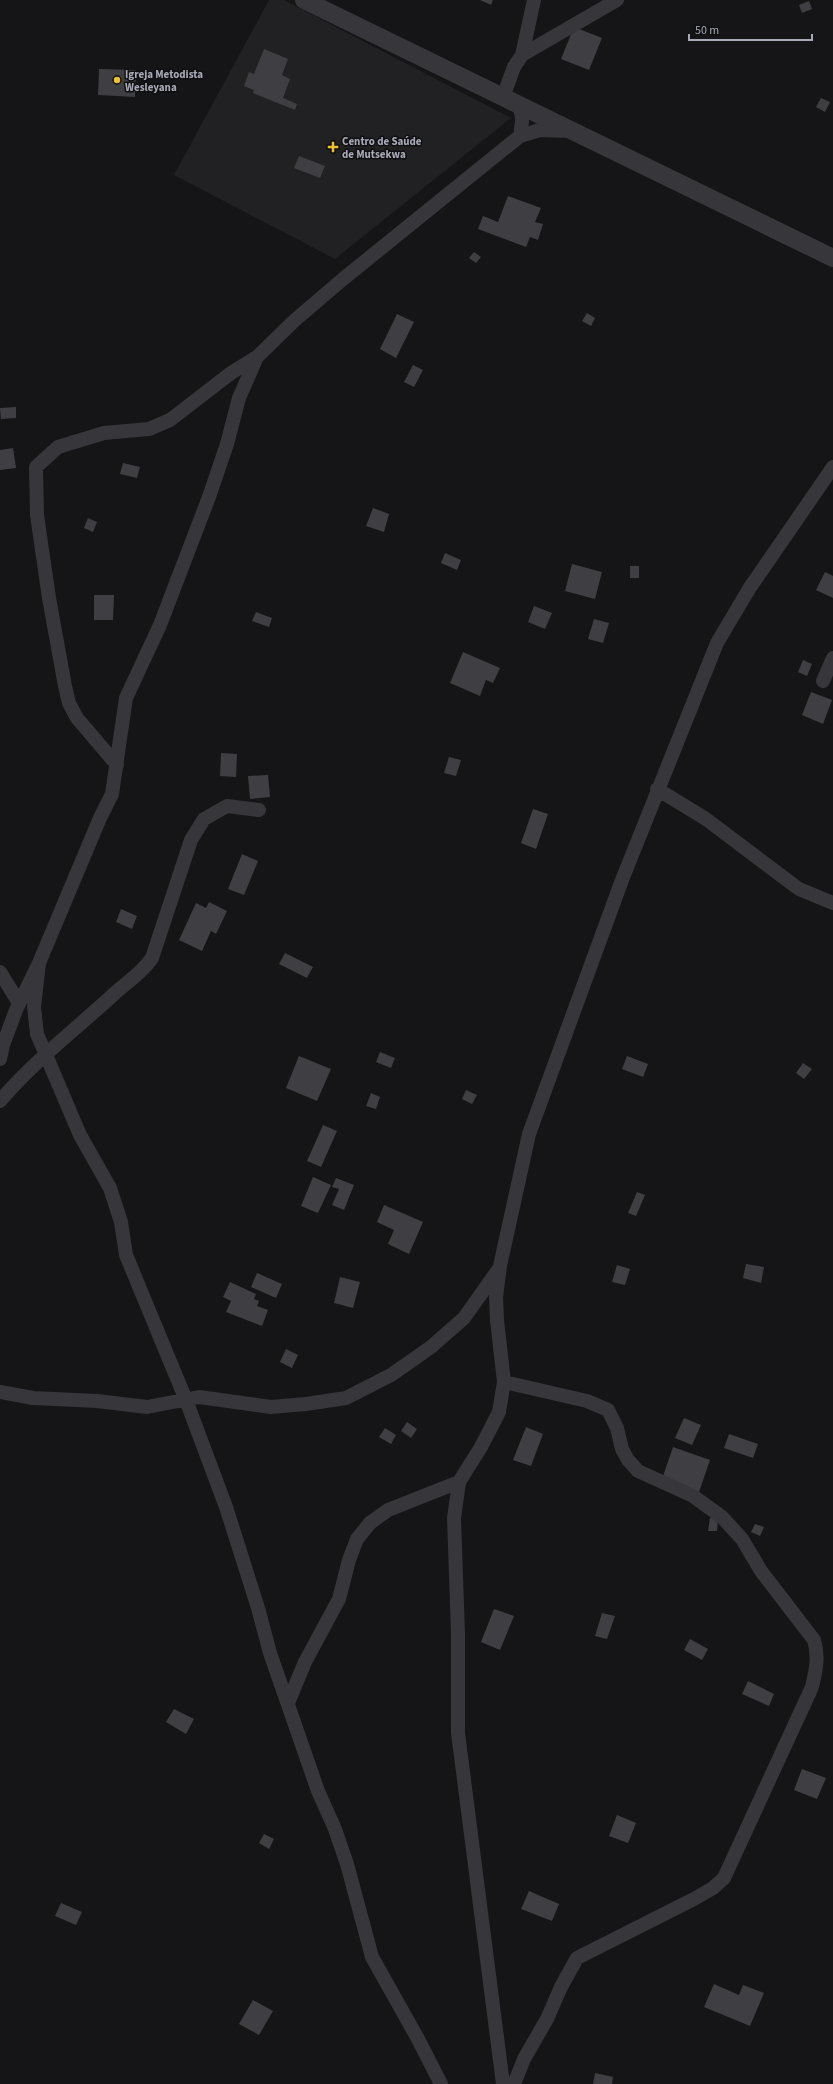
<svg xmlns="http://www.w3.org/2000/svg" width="833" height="2084" viewBox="0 0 833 2084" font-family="'Source Sans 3',sans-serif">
	<rect width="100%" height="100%" fill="#151517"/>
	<path fill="#212123" d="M269 0H284L511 118 335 259 174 175Z"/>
	<path fill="#3f3f43" d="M480 0H493L491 5Z
		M809 1 812 9 802 13 799 5Z
		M574 27 602 38 589 70 561 59Z
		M264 49 288 59 282 75 290 79 283 98 297 104 295 110 253 93 254 90 244 86 249 72 254 74Z
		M99 69 136 70 135 97 98 95Z
		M821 98 830 102 825 112 816 107Z
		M299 156 325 166 320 178 294 168Z
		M508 196 541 208 535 222 543 224 538 240 530 237 526 247 478 229 483 216 498 222Z
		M474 252 481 257 476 263 469 258Z
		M587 313 595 318 591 326 582 321Z
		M397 314 414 322 396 358 380 349Z
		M413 365 423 370 414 387 404 382Z
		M16 407V418L1 419 0 408Z
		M13 448 16 468 0 470V450Z
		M123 463 140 467 137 478 120 474Z
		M373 508 389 514 384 532 366 526Z
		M88 518 97 522 93 532 84 528Z
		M445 553 461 560 457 570 441 563Z
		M572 564 602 572 595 599 565 591Z
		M630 566H639V578H630Z
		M825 572 833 576V598L816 590Z
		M94 595H114L113 620H94Z
		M534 606 552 613 545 629 528 622Z
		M256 612 272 618 269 627 252 621Z
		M594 619 609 623 603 643 588 639Z
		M463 652 500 668 493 683 486 680 480 696 450 683Z
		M803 660 812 664 807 676 798 672Z
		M811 692 832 700 823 724 802 715Z
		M221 753 237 754 236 777 220 776Z
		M449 757 461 760 456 776 444 773Z
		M268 775 270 797 250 799 248 776Z
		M533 809 548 814 536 849 521 843Z
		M242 854 258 861 244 895 228 889Z
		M209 902 227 911 216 934 211 931 202 951 179 940 196 903 206 908Z
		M121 909 137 916 132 929 116 922Z
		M285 953 313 967 307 978 279 964Z
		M380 1052 395 1058 391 1068 376 1062Z
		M299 1056 331 1069 317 1101 286 1088Z
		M627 1056 648 1064 643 1077 622 1069Z
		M803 1063 812 1069 804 1079 796 1073Z
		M466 1090 477 1095 472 1104 462 1099Z
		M371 1093 380 1097 376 1109 366 1106Z
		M323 1125 337 1131 321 1167 307 1161Z
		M313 1177 331 1185 318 1213 301 1206Z
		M336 1178 354 1185 344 1210 332 1205 339 1189 332 1187Z
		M637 1192 645 1195 636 1216 628 1213Z
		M384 1205 423 1222 409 1254 388 1244 394 1230 377 1222Z
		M746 1264 764 1267 761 1283 743 1278Z
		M617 1265 630 1269 625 1285 612 1282Z
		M257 1273 282 1284 276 1298 251 1287Z
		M340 1277 360 1282 353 1308 334 1303Z
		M230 1282 256 1294 254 1299 259 1301 257 1306 268 1310 262 1326 226 1312 231 1301 223 1297Z
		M286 1349 298 1355 292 1368 280 1362Z
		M684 1418 701 1425 692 1445 675 1438Z
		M407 1422 417 1429 411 1438 401 1431Z
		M526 1427 543 1434 531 1466 513 1460Z
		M385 1428 396 1435 391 1444 379 1437Z
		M729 1434 758 1444 753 1458 724 1448Z
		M673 1447 710 1460 699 1492 662 1479Z
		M710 1518H718L717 1531H708Z
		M755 1524 764 1527 760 1536 751 1532Z
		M494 1609 514 1616 500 1650 481 1642Z
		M602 1613 615 1616 607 1639 595 1636Z
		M690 1639 708 1649 702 1660 684 1650Z
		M748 1681 774 1694 769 1706 742 1694Z
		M174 1709 194 1719 186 1734 166 1722Z
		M802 1769 826 1778 817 1799 794 1790Z
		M617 1815 636 1823 628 1843 609 1836Z
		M264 1834 274 1839 269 1849 259 1843Z
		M529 1891 559 1904 552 1921 521 1909Z
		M61 1903 82 1912 76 1925 55 1916Z
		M714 1984 739 1995 743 1985 764 1993 750 2026 704 2007Z
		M253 2000 273 2011 259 2035 239 2024Z
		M595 2073 613 2077 612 2084H593Z"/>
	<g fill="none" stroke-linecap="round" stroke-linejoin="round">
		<path stroke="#36363b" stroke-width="14" d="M522 55 534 0
			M503 97 514 67 522 55 617 0
			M515 103C525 113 522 123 520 136
			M823 681 833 658
			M117 765 77 718 69 703 65 686 49 598 37 515 36 467 58 447 104 433 149 429 170 420 231 373 257 357
			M657 789 706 819 799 889 833 903
			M39 963 34 1007 37 1034 80 1135 110 1188 121 1222 126 1255 186 1400 226 1507 258 1608 270 1653 318 1791 335 1829 347 1864 372 1957 418 2039 441 2084
			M0 972 19 1003
			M0 1059 3 1045 16 1010 39 963 100 818 112 794 126 698 160 625 209 497 227 444 239 398 257 357 295 320 343 279 520 136 540 130 569 131
			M0 1101C34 1061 76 1029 114 994 127 982 142 973 152 958L191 840 204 819 227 806 259 810
			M504 1382 587 1401 608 1410 617 1428 622 1449 628 1460 638 1471 693 1496 722 1517 742 1539 761 1571 814 1640C819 1657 816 1670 812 1687L724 1878 713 1888 694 1899 577 1958 561 1987 547 2019 524 2059 514 2084
			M0 1392 33 1398 97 1401 147 1407 199 1397 271 1407 306 1404 346 1398 391 1375 431 1347 464 1318 498 1270
			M288 1703 305 1662 339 1599 349 1560 357 1539 370 1523 388 1510 459 1482
			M503 2084 458 1733V1633L454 1518 459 1482 481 1447 499 1412 504 1382 497 1320 496 1297 500 1266 529 1134 622 880 717 643 749 589 833 467"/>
		<path stroke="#36363b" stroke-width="18" d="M304 0 833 258"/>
	</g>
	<g fill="#ecbf37" stroke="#101012" stroke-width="1.5">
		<circle cx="117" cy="80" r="4"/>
		<path d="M331 141h4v4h4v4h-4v4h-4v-4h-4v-4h4z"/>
	</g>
	<g text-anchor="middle" stroke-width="3" stroke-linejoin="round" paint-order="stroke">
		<g font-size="11" font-weight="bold" fill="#a7aab6" stroke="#101012" text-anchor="start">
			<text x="125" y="78">Igreja Metodista<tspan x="125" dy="13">Wesleyana</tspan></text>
			<text x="342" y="145">Centro de Saúde<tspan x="342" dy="13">de Mutsekwa</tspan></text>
		</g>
	</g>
	<path d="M689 34v6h123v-6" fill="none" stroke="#a7aab6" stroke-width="2"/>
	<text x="695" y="34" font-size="12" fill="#a7aab6" stroke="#101012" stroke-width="3" paint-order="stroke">50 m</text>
</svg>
